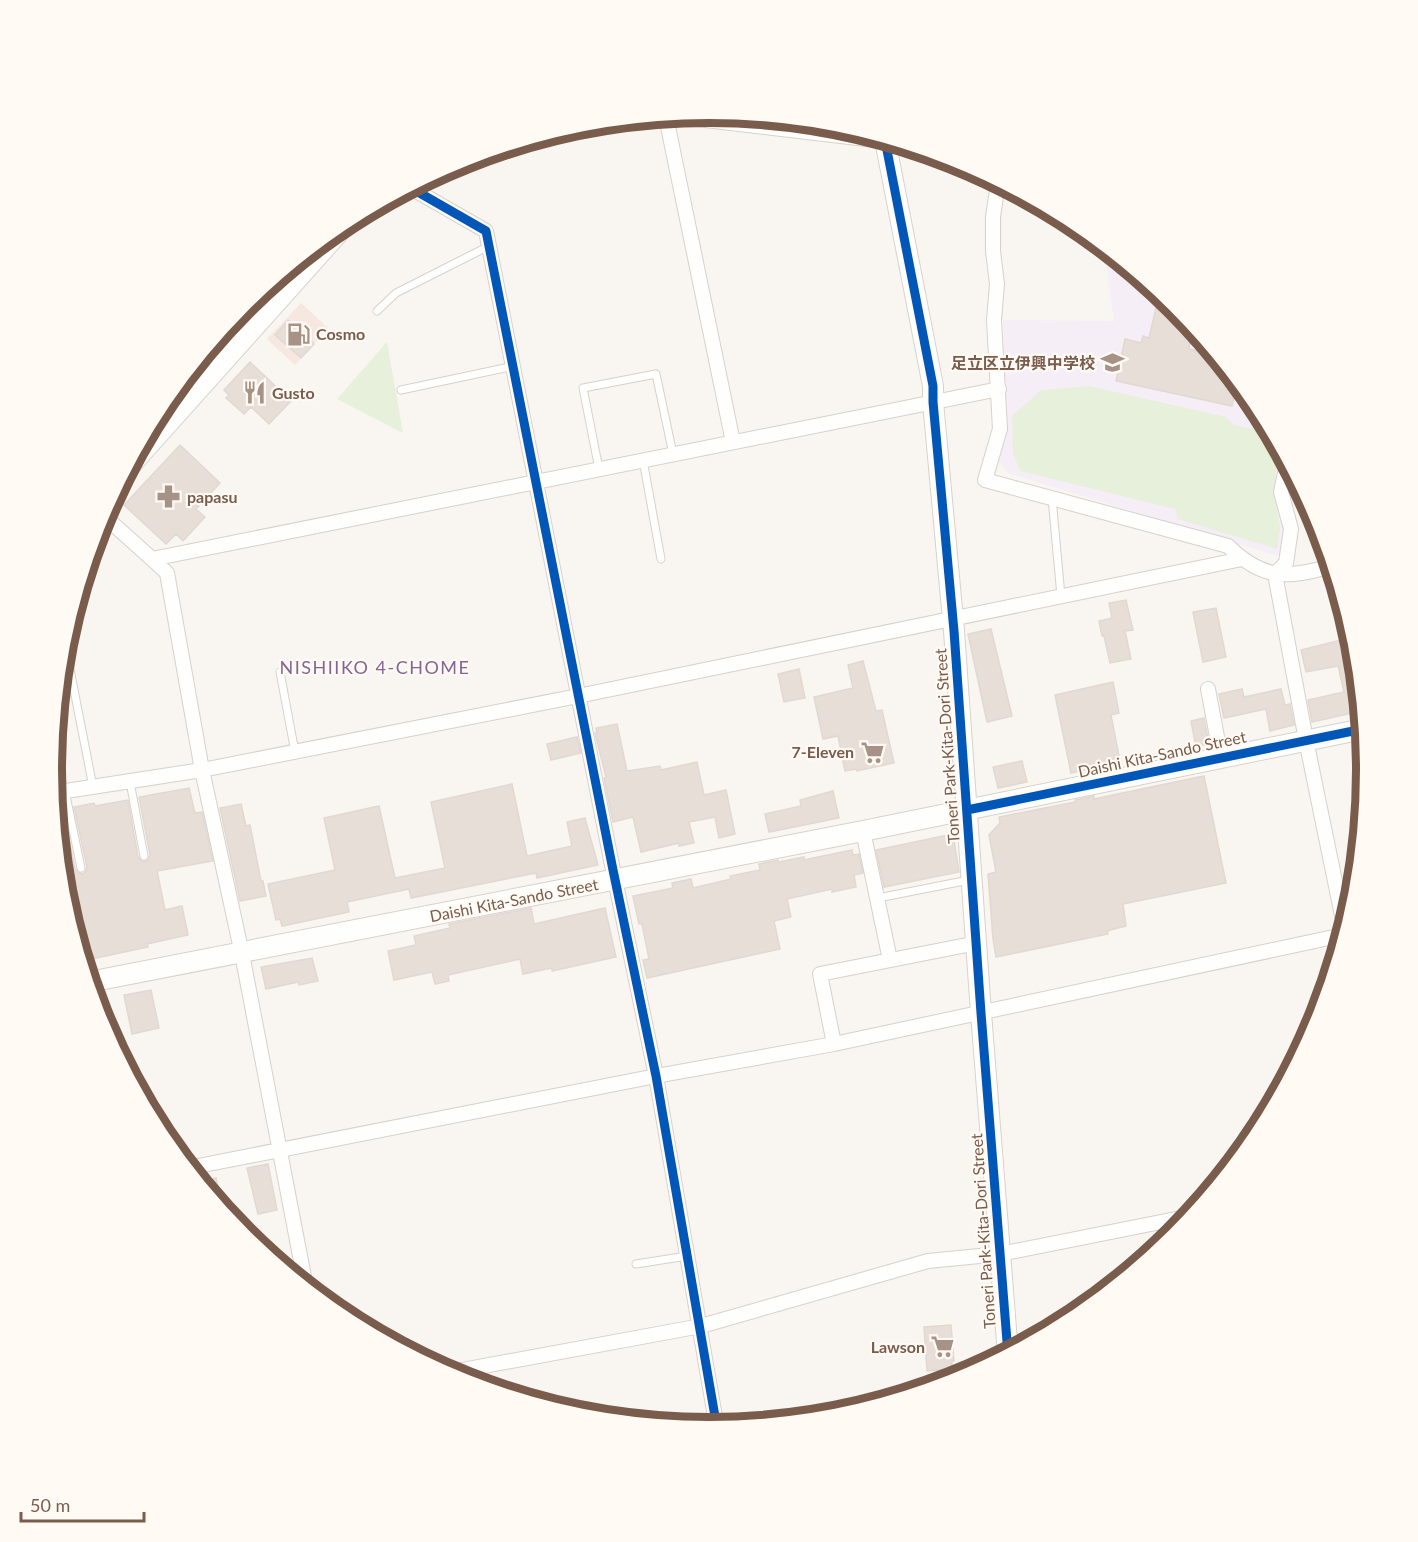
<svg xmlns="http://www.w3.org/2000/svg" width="1418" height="1542" viewBox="0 0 1418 1542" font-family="Lato,'Noto Sans JP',sans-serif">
	<rect width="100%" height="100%" fill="#f9f5f0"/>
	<path fill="#f6e8e1" d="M301 303 328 328 295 365 267 339Z"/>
	<path fill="#f6eef6" d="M1104 248 1175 306 1256 406 1282 453 1286 527 1283 551 1278 556 1008 473 999 462 1007 430 1003 320 1114 321Z"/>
	<path fill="#e7f0db" d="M387 342 403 433 337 399Z
		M1089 386 1226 417 1234 425 1258 430 1264 420 1278 447 1274 491 1280 529 1277 549 1178 519 1175 509 1020 471 1013 453 1012 416 1041 390Z"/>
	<path fill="#e6ded7" stroke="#e2d8d2" stroke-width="1.5" d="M1158 299 1172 304 1169 317 1186 320 1193 329 1189 349 1214 354 1237 382 1232 406 1116 381 1125 339 1141 343 1143 336 1149 338Z
		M288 320 314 344 301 358 275 335Z
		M250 362 291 401 269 424 251 407 244 414 226 398 229 395 224 390Z
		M180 445 220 483 196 509 205 517 183 541 176 534 166 544 124 505Z
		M1126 600 1133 630 1125 631 1131 659 1110 663 1104 636H1102L1099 621 1112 618 1109 603Z
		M1216 608 1226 657 1203 662 1193 612Z
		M991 629 1012 716 987 722 968 634Z
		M1353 637 1361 711 1312 722 1308 700 1344 692 1338 666 1306 672 1301 650Z
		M863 661 876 711 882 710 894 763 857 771 856 769 845 771 838 736 823 739 814 697 853 688 848 665Z
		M799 669 805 698 784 702 778 674Z
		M1113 682 1119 713 1111 715 1120 761 1071 773 1055 695Z
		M1242 689 1244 697 1281 689 1285 705 1290 704 1294 725 1270 731 1266 709 1224 718 1219 694Z
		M1204 718 1209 744 1196 747 1191 721Z
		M617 724 627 771 660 766 661 770 697 762 704 795 726 790 735 834 719 838 715 817 689 822 694 843 679 846V843L641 852 633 817 613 822 604 778 606 777 595 733H597L596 728Z
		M577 737 581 753 551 760 547 744Z
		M1022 761 1027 782 998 788 993 767Z
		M1204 776 1226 883 1123 904 1126 926 1107 931 1108 934 996 957 993 939 988 874 996 872 989 835 1000 823 999 817 1075 802V800L1094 796V799Z
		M512 784 527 856 572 846 567 822 585 818 598 865 537 878 536 873 411 898 409 889 347 902 349 912 282 926 280 919 276 920 268 884 335 870 324 818 379 806 395 878 445 868 431 802Z
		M189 788 195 813 202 812 213 861 157 871 165 910 182 906 188 935 147 944 148 947 82 961 71 924 77 923 70 888 63 889 55 811 63 809 75 869 82 874 85 872 87 867 74 807 94 803 95 806 128 800 138 857 144 862 148 860 150 855 139 797Z
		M833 791 839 818 769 832 765 814 801 806 800 800Z
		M241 804 246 826 250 825 261 881H263L266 896 240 901 220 808Z
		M953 834 959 872 884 887 876 850Z
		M852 850 853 855 859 854 863 873 854 875 856 887 832 892V889L787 899 791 917 774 921 780 949 647 978 643 960 649 959 642 924H639L633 896 673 888 672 883 691 879 693 888 731 879 730 876 760 870 759 864 778 860 779 862 804 857V860Z
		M531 908 534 924 605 908 616 957 552 971V968L523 974 520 959 448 975 449 981 435 984 432 972 394 980 388 951 416 945 414 936 450 928 449 924Z
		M312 958 318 981 299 985 298 982 266 989 261 967Z
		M151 990 159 1028 132 1034 124 995Z
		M268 1164 277 1210 258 1214 247 1168Z
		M216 1178 222 1209 199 1182Z
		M951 1325 954 1361H952V1369L927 1371 924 1327Z"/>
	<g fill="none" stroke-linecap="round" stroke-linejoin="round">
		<defs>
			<path id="lane" d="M377 311 396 293 489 246
				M401 390 514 366
				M643 460 661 559
				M599 469 583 388 656 374 673 454
				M1052 498 1061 596
				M68 659 93 787
				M280 672 295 752
				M130 782 144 856
				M65 791 81 868
				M878 898 969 880
				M1174 1219 1177 1233
				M636 1264 687 1256"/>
			<path id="street" d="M666 117 733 442
				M998 183 993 217V251L997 284 994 320 1000 429 985 480 1228 546C1263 580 1287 579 1331 566
				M411 188 486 231 613 870 656 1076 717 1428
				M243 306 258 322
				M1287 464 1281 492 1291 529 1286 563 1275 574 1306 740 1345 930
				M103 515 152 559 999 389
				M152 559 167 573 202 770 242 954 306 1287
				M1208 689 1221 758
				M53 793 202 770 578 696 1242 559
				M863 831 890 960
				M834 1044 820 974 977 943
				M188 1168 656 1076 834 1044 1343 935
				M446 1373 701 1326 928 1261 1000 1254 1191 1216"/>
			<path id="secondary" d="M689 115 875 137
				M885 140 933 386V402L954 631 981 1013 1008 1354
				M128 468 349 221
				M89 982 863 831 1363 729"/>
		</defs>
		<use href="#lane" stroke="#d7d1cb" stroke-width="9"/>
		<use href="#street" stroke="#d7d1cb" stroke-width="16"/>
		<use href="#secondary" stroke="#d9d2cb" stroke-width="22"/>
		<use href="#lane" stroke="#fefefd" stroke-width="7"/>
		<use href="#street" stroke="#fefefd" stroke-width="14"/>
		<use href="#secondary" stroke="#fefefd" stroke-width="20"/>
		<defs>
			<path id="cycleway" d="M885 140 933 386V402L954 631 981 1013 1008 1354
				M411 188 486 231 613 870 656 1076 717 1428
				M967 810 1363 729"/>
		</defs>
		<use href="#cycleway" stroke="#fffaf3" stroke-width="13"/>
		<use href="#cycleway" stroke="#0057b8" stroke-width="9"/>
	</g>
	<defs>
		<symbol id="fuel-bare" viewBox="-9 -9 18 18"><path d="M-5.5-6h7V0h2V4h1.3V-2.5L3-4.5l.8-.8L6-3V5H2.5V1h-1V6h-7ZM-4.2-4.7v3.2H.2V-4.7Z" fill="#a69286" stroke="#fffaf3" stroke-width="2.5" paint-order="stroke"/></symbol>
		<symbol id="school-bare" viewBox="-9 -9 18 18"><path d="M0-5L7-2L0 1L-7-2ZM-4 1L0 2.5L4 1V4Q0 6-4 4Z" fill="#a69286" stroke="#fffaf3" stroke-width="2.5" paint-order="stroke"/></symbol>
		<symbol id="restaurant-bare" viewBox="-9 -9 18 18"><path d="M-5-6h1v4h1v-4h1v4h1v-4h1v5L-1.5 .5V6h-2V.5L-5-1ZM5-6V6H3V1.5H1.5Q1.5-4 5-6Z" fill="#a69286" stroke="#fffaf3" stroke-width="2.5" paint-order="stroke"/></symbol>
		<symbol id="pharmacy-bare" viewBox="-9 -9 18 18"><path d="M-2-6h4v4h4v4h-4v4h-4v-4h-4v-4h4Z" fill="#a69286" stroke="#fffaf3" stroke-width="2.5" paint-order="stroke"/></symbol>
		<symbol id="supermarket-bare" viewBox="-9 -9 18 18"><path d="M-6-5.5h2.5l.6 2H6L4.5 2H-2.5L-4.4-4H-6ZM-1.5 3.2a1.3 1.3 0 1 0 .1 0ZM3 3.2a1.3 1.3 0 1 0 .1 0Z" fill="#a69286" stroke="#fffaf3" stroke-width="2.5" paint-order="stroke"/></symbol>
	</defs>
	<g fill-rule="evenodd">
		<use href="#fuel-bare" x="282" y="318" width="33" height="33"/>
		<use href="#school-bare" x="1096" y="346" width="33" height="33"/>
		<use href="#restaurant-bare" x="238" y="376" width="33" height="33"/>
		<use href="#pharmacy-bare" x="152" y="480" width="33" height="33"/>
		<use href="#supermarket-bare" x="856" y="736" width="33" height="33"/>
		<use href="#supermarket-bare" x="926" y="1330" width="33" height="33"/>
	</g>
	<g text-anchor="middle" stroke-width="4.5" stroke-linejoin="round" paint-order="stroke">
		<g font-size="16" font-weight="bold" fill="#7a5c4d" stroke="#fffaf3" text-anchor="start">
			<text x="316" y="340">Cosmo</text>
			<text x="1095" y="369" text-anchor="end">足立区立伊興中学校</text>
			<text x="272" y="399">Gusto</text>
			<text x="187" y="503">papasu</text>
			<text x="854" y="758" text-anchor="end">7-Eleven</text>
			<text x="925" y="1353" text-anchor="end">Lawson</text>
		</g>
		<g font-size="16" fill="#7a5c4d" stroke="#fffaf3">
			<text transform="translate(947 746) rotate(-94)" y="6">Toneri Park-Kita-Dori Street</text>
			<text transform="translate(1162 754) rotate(-12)" y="6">Daishi Kita-Sando Street</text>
			<text transform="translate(514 900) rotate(-11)" y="6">Daishi Kita-Sando Street</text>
			<text transform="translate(983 1231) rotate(-94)" y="6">Toneri Park-Kita-Dori Street</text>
		</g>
		<g font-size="18" letter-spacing="1.5" fill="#846695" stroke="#fffaf3">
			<text x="375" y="674">NISHIIKO 4-CHOME</text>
		</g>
	</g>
	<path d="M0 0H1418V1542H0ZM62 770a647 647 0 1 1 1294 0a647 647 0 1 1-1294 0Z" fill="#fffaf3" fill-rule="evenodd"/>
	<path fill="none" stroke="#7a5c4d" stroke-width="8" d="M62 770a647 647 0 1 1 1294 0a647 647 0 1 1-1294 0Z"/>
	<path d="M21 1512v9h123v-9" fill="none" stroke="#7a5c4d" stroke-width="3"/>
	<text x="30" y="1512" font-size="18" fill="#7a5c4d" stroke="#fffaf3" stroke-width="4.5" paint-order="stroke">50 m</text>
</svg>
